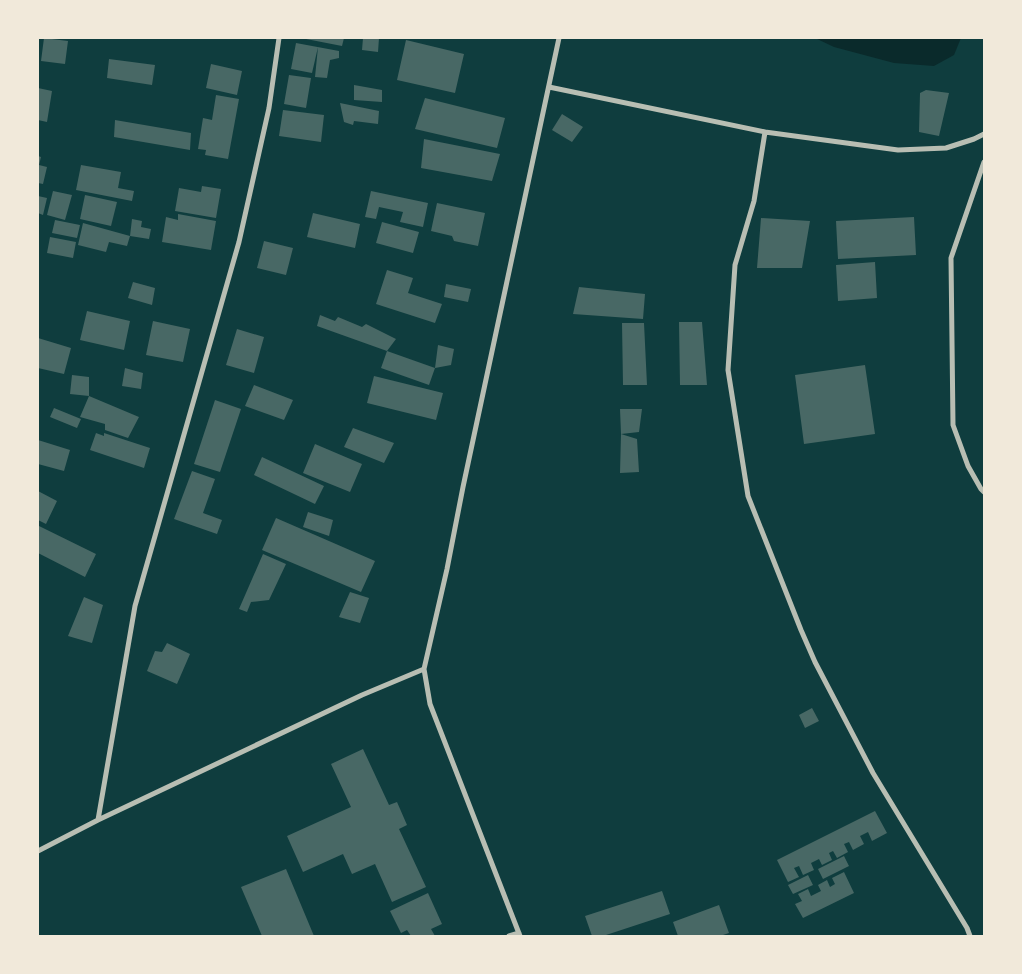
<svg xmlns="http://www.w3.org/2000/svg" width="1022" height="974" viewBox="0 0 1022 974" font-family="Jost,sans-serif">
	<rect width="100%" height="100%" fill="#0f3d3e"/>
	<path fill="#0a2a2b" d="M815 38H961L954 55 934 66 894 63 834 47Z"/>
	<path fill="#486865" d="M44 38 68 41 65 64 41 61Z
		M301 38H344L342 46Z
		M363 38H379L378 52 362 50Z
		M406 40 464 54 455 93 397 80Z
		M296 43 339 51V58L330 60 327 78 315 77 318 47 312 73 291 69Z
		M109 59 155 65 152 85 107 78Z
		M211 64 242 71 237 95 206 88Z
		M289 75 311 78 306 108 284 104Z
		M354 85 382 90V102L354 100Z
		M38 88 52 91 47 122 38 120Z
		M926 90 949 93 939 136 919 132 920 93Z
		M216 95 239 99 228 159 205 155 206 150 198 149 203 118 212 120Z
		M425 98 505 118 497 148 415 129Z
		M340 103 379 111 378 124 354 121 353 125 344 122Z
		M283 110 324 115 321 142 279 136Z
		M562 114 583 127 572 142 552 130Z
		M115 120 191 133 190 150 114 137Z
		M424 139 500 154 492 181 421 168Z
		M38 156 41 157 39 165 47 167 43 184 38 183Z
		M81 165 121 172 118 188 134 191 132 201 76 190Z
		M202 186 221 189 216 218 175 211 179 188 201 192Z
		M53 191 72 195 65 220 47 215Z
		M371 191 428 203 423 227 400 222 403 212 379 207 376 219 365 217Z
		M85 195 117 202 111 226 80 219Z
		M38 196 47 198 43 215 38 213Z
		M437 203 485 213 478 246 454 241 452 236 431 231Z
		M313 213 360 224 355 248 307 237Z
		M178 214 216 221 211 250 162 242 166 217 178 220Z
		M914 217 916 255 838 259 836 221Z
		M761 218 810 221 802 268H757Z
		M132 219 142 221 141 227 151 229 149 239 130 236Z
		M55 220 80 225 77 238 52 233Z
		M382 222 419 232 413 253 376 243Z
		M83 223 130 236 127 246 109 242 106 252 78 245Z
		M50 237 76 242 73 258 47 253Z
		M264 241 293 248 286 275 257 268Z
		M875 262 877 298 838 301 836 265Z
		M387 270 413 278 408 293 442 304 435 323 376 304Z
		M133 282 155 288 152 305 128 298Z
		M446 284 471 289 468 302 444 297Z
		M579 287 645 294 643 319 573 314Z
		M87 311 130 321 124 350 80 340Z
		M320 315 335 321 338 317 362 327 366 324 396 339 387 351 317 326Z
		M153 321 190 329 183 362 146 355Z
		M679 322H702L707 385H680Z
		M622 323H644L647 385H623Z
		M237 329 264 337 254 373 226 365Z
		M38 338 71 348 64 374 38 368Z
		M438 345 454 349 451 365 435 368Z
		M387 351 435 368 429 385 381 368Z
		M865 365 875 434 804 444 795 375Z
		M125 368 143 373 141 389 122 386Z
		M72 375 89 377V396L70 394Z
		M374 376 443 393 436 420 367 403Z
		M254 385 293 400 284 420 245 406Z
		M89 396 139 417 128 438 105 430V424L80 417Z
		M215 400 241 409 220 472 194 464Z
		M54 408 81 419 77 428 50 417Z
		M620 409H642L639 432 621 434 637 439 639 472 620 473 621 434Z
		M353 428 394 443 384 463 344 447Z
		M96 433 104 436V433L150 448 144 468 90 450Z
		M38 440 70 450 64 471 38 464Z
		M315 444 362 464 350 492 303 473Z
		M262 457 324 486 315 504 254 475Z
		M192 471 215 479 203 513 222 520 217 534 174 519Z
		M38 491 57 501 46 524 38 520Z
		M308 512 333 520 329 536 303 527Z
		M276 518 375 561 361 592 262 550Z
		M39 526 96 554 85 577 38 553V528Z
		M263 554 286 564 269 600 251 602 247 612 239 609Z
		M350 592 369 598 360 623 339 617Z
		M84 597 103 605 92 643 68 636Z
		M167 643 190 654 177 684 147 671 155 651 162 652Z
		M812 708 819 721 805 728 799 715Z
		M363 749 389 805 397 802 407 825 399 829 426 887 392 902 375 864 352 874 343 854 303 872 287 836 351 807 331 764Z
		M875 811 887 833 872 841 868 832 860 836 864 844 853 850 849 842 844 844 848 852 837 858 833 851 829 853 832 860 822 865 819 859 811 863 814 870 803 875 799 866 794 868 799 877 788 882 777 860Z
		M844 856 849 866 823 879 818 869Z
		M286 869 314 936H262L241 887Z
		M844 872 854 893 803 918 795 904 802 901 798 894 808 889 811 896 821 891 818 885 827 880 830 887 835 884 832 878Z
		M808 875 813 885 793 894 788 885Z
		M662 891 670 914 603 936H592L585 916Z
		M428 893 442 924 431 929 435 936H411L407 930 401 933 390 911Z
		M719 905 729 933 720 936H678L673 922Z"/>
	<g fill="none" stroke-linecap="round" stroke-linejoin="round">
		<path stroke="#b8beb3" stroke-width="5" d="M549 87 765 132
			M984 162 951 258 953 425 968 466 981 489 984 492
			M98 820 135 606 239 242 269 108 279 38
			M38 851 98 820 362 695 424 669
			M509 936 519 933
			M520 936 430 704 424 669 447 569 463 487 559 38
			M970 936 967 928 873 773 815 662 801 630 748 496 728 370 735 265 754 201 765 132 898 150 946 148 974 139 984 134"/>
	</g>
	<rect width="1022" height="974" fill="none" stroke="#f1e9da" stroke-width="78"/>
</svg>
